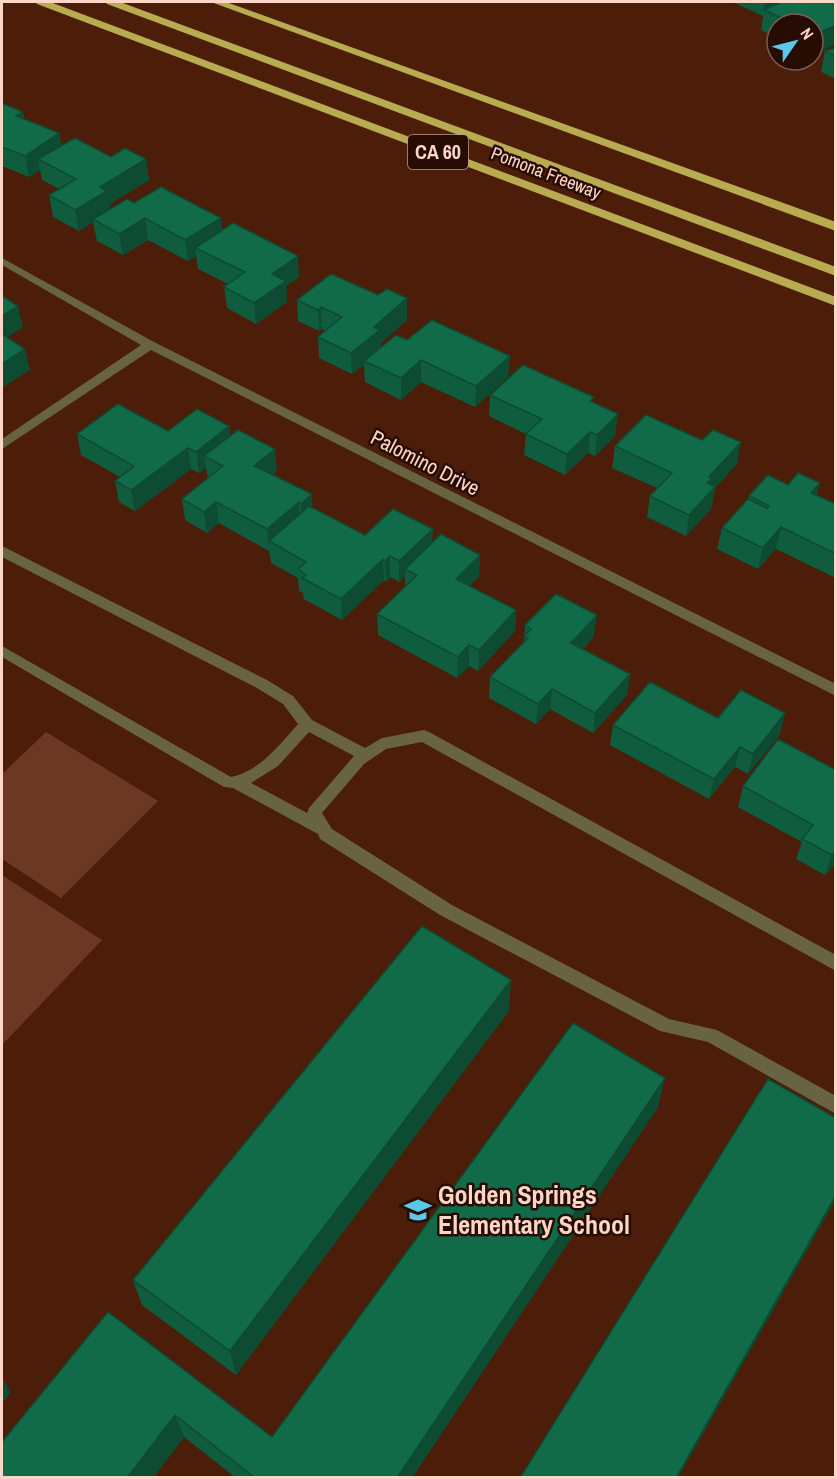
<svg xmlns="http://www.w3.org/2000/svg" width="837" height="1479" viewBox="0 0 837 1479" font-family="'Archivo Narrow',sans-serif">
	<rect width="100%" height="100%" fill="#4c1d09"/>
	<path fill="#6c3723" d="M46 732 158 801 61 898 2 859V774Z
		M2 875 102 940 2 1045Z"/>
	<g fill="none" stroke-linecap="round" stroke-linejoin="round">
		<path fill="#686340" fill-rule="evenodd" d="M2 546 267 680 293 696 312 720 365 748 382 738 424 730 429 732 836 955V971L422 742 386 749 364 764 322 813 332 829 452 905 669 1019 717 1030 836 1096V1114L708 1042 660 1031 440 915 320 839 318 834 233 788 224 787 2 657V646L231 777C260 771 279 745 298 724L283 704 257 688 2 557ZM309 732 354 756 309 808 307 813 251 783 278 766Z"/>
		<path fill="#686340" fill-rule="evenodd" d="M2 258 154 342 836 684V696L151 350 2 449V439L141 345 2 265Z"/>
		<path fill="#b9ac50" fill-rule="evenodd" d="M36 2H50L836 297V306L37 4Z
			M106 2H120L836 267V276L107 4Z
			M211 2H226L836 222V231Z"/>
	</g>
	<path fill="#0f5c3e" d="M733 2H836V44L813 54V24H777V38L761 30 763 16Z
		M836 48V79L821 72 825 51Z
		M2 106 23 112 24 119 59 133 62 146 111 157 146 159 149 180 110 204V209L134 203 222 230 299 277 286 286 287 302 256 324 227 308 224 287 228 284 198 269 196 256 188 261 148 240 123 255 97 241 93 222 79 231 53 217 49 195 59 189 42 180 40 170 29 177 2 166Z
		M378 295 407 298V320L381 343V348L407 340 510 356 508 377 475 407 421 382 401 400 365 382 364 365 352 374 319 358 318 337 326 331 322 329 319 331 298 321 297 300Z
		M490 395 593 402 615 436 595 456 588 453 565 475 524 455 526 434 489 416Z
		M229 426 230 436 277 471 272 475 313 508 365 535 433 542 480 555 479 576 469 586 516 610 515 631 478 671 469 666 457 678 378 635 377 614 405 587V576L399 582 390 577 386 582 384 580 342 620 304 599 303 593 299 591 298 578 271 563 269 551 219 523 207 533 185 520 182 499 208 478 206 468 199 473 191 469 135 511 119 502 115 481 120 477 81 455 77 434 168 431Z
		M615 446 737 464 715 488 711 509 686 536 647 517 650 496 657 488 612 468Z
		M788 485 816 495 836 504V578L776 549 758 569 717 549 722 528 748 499 749 496Z
		M525 625 594 636 583 649 630 674 627 695 593 733 550 709 536 724 489 698 490 677 524 642Z
		M785 713 780 734 748 774 735 767 709 799 610 745 613 725Z
		M778 739 836 863 825 875 796 859 802 842 738 807 743 786Z
		M509 1011 236 1375 142 1305 133 1280Z
		M658 1107 412 1478H236L184 1437 153 1478H2L108 1312 272 1437Z"/>
	<path fill="#0d4b32" d="M765 2H793L764 10 763 16Z
		M836 25V44L813 54 816 34Z
		M23 112 27 133 16 116Z
		M59 133 63 154 38 159 40 170 29 177 25 156Z
		M146 159 149 180 110 204 111 212 93 219V222L79 231 75 210 100 187Z
		M145 218 148 240 123 255 119 234Z
		M221 218 223 239 195 248 196 256 188 261 185 240Z
		M298 256 299 277 286 286 287 302 256 324 254 303 272 274Z
		M407 298V320L381 343V351L364 361V365L352 374 351 353 374 327Z
		M18 306 23 327 2 341V316Z
		M321 307 322 329 319 331 318 310Z
		M25 349 30 370 2 388V364Z
		M510 356 508 377 475 407 476 386Z
		M421 360V382L401 400V378Z
		M618 414 615 436 595 456 597 435Z
		M229 426 231 447 204 456 206 468 199 473 196 452Z
		M590 432 588 453 565 475 567 454Z
		M741 442 737 464 715 488 711 509 686 536 689 515 709 477Z
		M188 448 191 469 135 511 131 490Z
		M275 449 277 471 257 488 254 466Z
		M820 483 814 504 811 493Z
		M312 494 313 516 302 525 301 504Z
		M216 502 219 523 207 533 204 512Z
		M299 502 300 524 269 541V551L267 529Z
		M781 527 776 549 758 569 763 548Z
		M433 529 432 551 405 569V576L399 582V561Z
		M480 555 479 576 455 600 456 579Z
		M390 556V577L386 582 385 561Z
		M383 559 384 580 342 620 341 599Z
		M516 610 515 631 478 671 479 650Z
		M597 615 594 636 569 664 571 643Z
		M469 645V666L457 678 458 657Z
		M630 674 627 695 593 733 595 713Z
		M552 689 550 709 536 724 538 704Z
		M785 713 780 734 748 774 753 754Z
		M740 747 735 767 709 799 714 779Z
		M836 851V863L825 875 832 855Z
		M511 980 509 1011 236 1375 230 1351Z
		M665 1078 658 1107 412 1478H397Z
		M836 1195V1199L678 1478H676Z
		M2 1377 11 1392 2 1404Z
		M175 1415 184 1437 153 1478H127Z"/>
	<path fill="#126b48" stroke="#0d4b32" stroke-width="1.5" d="M781 2H836V5H834L836 6V25L816 34 813 33V24H795L764 10Z
		M836 48V56L825 51Z
		M4 104 23 112 16 116 59 133 25 156 2 147V106Z
		M75 138 111 157 125 148 146 159 100 187 107 191 75 210 49 195 76 179 38 159Z
		M161 187 221 218 185 240 145 218 119 234 93 219 127 199 134 203Z
		M233 223 298 256 272 274 286 281 254 303 224 287 245 272 195 248Z
		M331 274 378 295 387 289 407 298 374 327 380 330 351 353 318 337 342 317 321 307 318 310 297 300Z
		M2 296 18 306 2 316Z
		M432 320 510 356 476 386 421 360 401 378 364 361 396 335 407 340Z
		M2 334 25 349 2 364Z
		M523 365 594 397 590 401 618 414 597 435 590 432 567 454 526 434 542 419 490 395Z
		M118 404 168 431 197 409 229 426 196 452 188 448 131 490 115 481 134 466 77 434Z
		M646 415 702 440 713 430 741 442 709 477 712 478 707 483 715 487 689 515 650 496 672 473 615 446Z
		M238 430 275 449 254 466 312 494 301 504 299 502 267 529 216 502 204 512 182 499 223 466 204 456Z
		M798 473 820 483 811 493 836 504V554L781 527 763 548 722 528 748 499 767 508 769 506 749 496 768 475 788 485Z
		M309 506 365 535 393 509 433 529 399 561 390 556 385 561 383 559 341 599 302 578 306 575 298 569 306 562 269 541Z
		M441 534 480 555 456 579 516 610 479 650 469 645 458 657 377 614 417 575 405 569Z
		M556 594 597 615 571 643 630 674 595 713 552 689 538 704 490 677 528 638 524 636 531 629 525 625Z
		M650 682 718 718 741 690 785 713 753 754 740 747 714 779 613 725Z
		M778 739 836 770V851L832 855 802 839 813 825 743 786Z
		M422 926 511 980 230 1351 133 1280Z
		M573 1023 665 1078 397 1478H255L175 1415 127 1478H2V1442L108 1312 272 1437Z
		M768 1079 836 1118V1195L676 1478H520Z"/>
	<defs>
		<symbol id="school-bare" viewBox="-9 -9 18 18"><path d="M0-5L7-2L0 1L-7-2ZM-4 1L0 2.5L4 1V4Q0 6-4 4Z" fill="#5dc7e8" stroke="#270c04" stroke-width="2.5" paint-order="stroke"/></symbol>
	</defs>
	<g fill-rule="evenodd">
		<use href="#school-bare" x="399" y="1191" width="38" height="38"/>
	</g>
	<g text-anchor="middle" stroke-width="5" stroke-linejoin="round" paint-order="stroke">
		<g font-size="18" fill="#fed6c8" stroke="#270c04">
			<text transform="translate(546 173) rotate(21)" y="6">Pomona Freeway</text>
		</g>
		<rect fill="#270c04" stroke="#be998d" stroke-width="1.5" x="408" y="135" width="60" height="34" rx="4.5"/>
		<g font-size="20" font-weight="bold" fill="#fed6c8">
			<text x="438" y="159">CA 60</text>
		</g>
		<g font-size="21" fill="#fed6c8" stroke="#270c04">
			<text transform="translate(425 463) rotate(27)" y="7">Palomino Drive</text>
		</g>
		<g font-size="26" font-weight="bold" fill="#fed6c8" stroke="#270c04" text-anchor="start">
			<text x="438" y="1204">Golden Springs<tspan x="438" dy="30">Elementary School</tspan></text>
		</g>
	</g>
	<rect width="837" height="1479" fill="none" stroke="#fed6c8" stroke-width="6"/>
	<g transform="translate(795 42) rotate(55)"><circle r="28" fill="#270c04" stroke="#7d5d52" stroke-width="1.5"/>
	<path d="M0-4.5L10 22L0 15L-10 22Z" fill="#5dc7e8"/>
	<text y="-9" font-size="16" font-weight="bold" text-anchor="middle" fill="#fed6c8">N</text>
	</g>
</svg>
